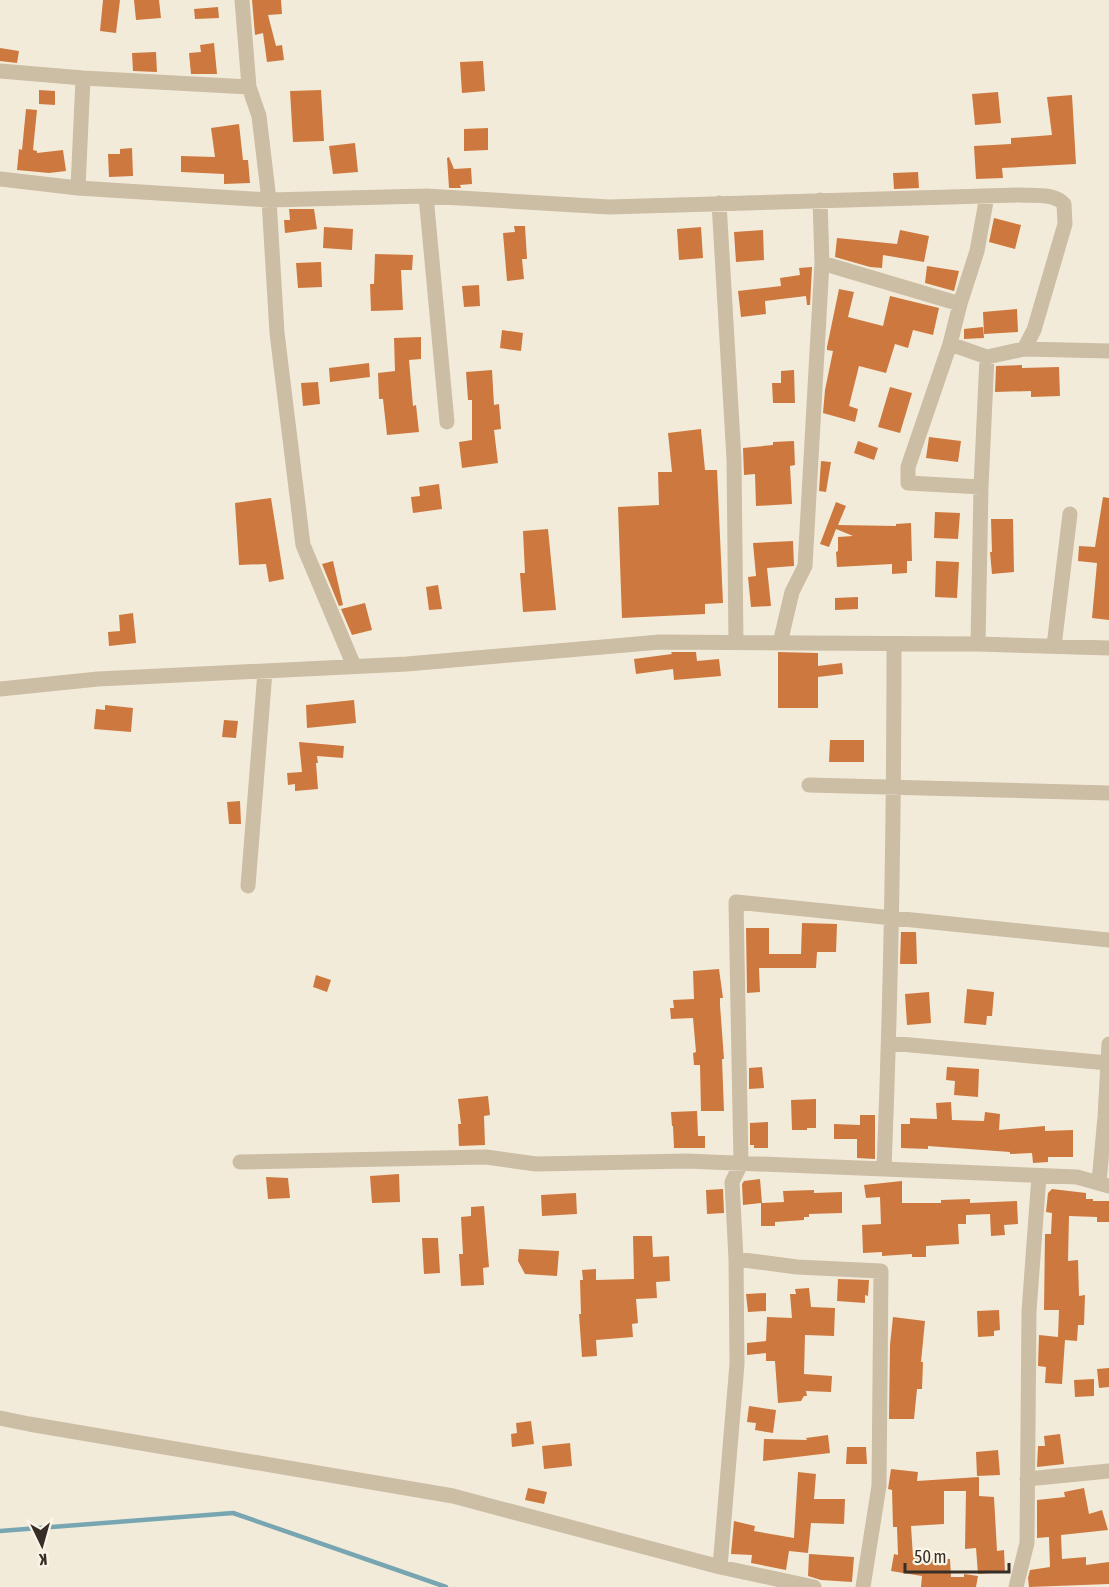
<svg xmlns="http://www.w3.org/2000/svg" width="1109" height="1587" viewBox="0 0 1109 1587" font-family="'Asap Condensed',sans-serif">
	<rect width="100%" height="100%" fill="#f3ebda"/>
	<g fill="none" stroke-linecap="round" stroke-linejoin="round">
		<path stroke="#77a6b2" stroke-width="4.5" d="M0 1531 233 1513 446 1587"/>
	</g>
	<path fill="#cd783e" d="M103 0H120L116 33 100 31Z
		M134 0H159L161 18 136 20Z
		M252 0H281L282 14 268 15 276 46 282 45 284 60 267 62 263 33 255 35Z
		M218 7 219 18 195 19 194 9Z
		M214 43 217 74H191L189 53 201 52 200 45Z
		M0 48 19 51 17 63 0 61Z
		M156 52 157 72 133 71 132 53Z
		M483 61 485 91 462 93 460 62Z
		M39 90 55 91V105L39 104Z
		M321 90 324 141 293 142 290 91Z
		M998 92 1001 123 975 125 972 94Z
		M1072 95 1076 164 1002 168 1003 178 976 179 974 146 1011 144V138L1052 135 1047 97Z
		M26 109 37 110 33 150 37 151V153L63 150 66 171 49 173 17 170 19 149 22 150Z
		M239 124 243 160H248L250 183 224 184V174L181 172V156L215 157 211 128Z
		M488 128V150L464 151V129Z
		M355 143 358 172 333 174 329 146Z
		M132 148 133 176 109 177 108 154H120V149Z
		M449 157 454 169 471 168 472 184 460 185 461 188H449L447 158Z
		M918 172 919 188 894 189 893 173Z
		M289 209H314L317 229 285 233 284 220H290Z
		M994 218 1021 225 1015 249 989 242Z
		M514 226H525L527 259H522L524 279 507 281 503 233 515 232Z
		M324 227 353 229 352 250 323 248Z
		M701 227 703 258 679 260 677 229Z
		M763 230 764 260 736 262 734 232Z
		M900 230 929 236 924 262 883 255 882 268 870 267 835 257 837 238 897 244Z
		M375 254 413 255 412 270H401L403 310 371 311 370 284H374Z
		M321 262 322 287 298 288 296 263Z
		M927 266 959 271 954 291 925 283Z
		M812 267 810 305H807L806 296 765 301 766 314 741 317 738 291 781 286 780 278 800 275 799 268Z
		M479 285 480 306 464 307 462 286Z
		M839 289 854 292 848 317 883 326 890 296 939 308 933 335 913 330 908 348 895 344 886 373 859 366 849 406 858 409 855 422 823 413 825 390 833 351 827 350V347Z
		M1017 309 1018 332 984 334 983 312Z
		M983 327 984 338 964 339V329Z
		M502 330 523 333 521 351 500 348Z
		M421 337V359L409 360 413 406 416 405 419 432 387 435 383 399H379L378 373 395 371 394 338Z
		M369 363 370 377 330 382 329 368Z
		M1022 365V368L1059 367 1060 396 1031 397V391L995 392 996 366Z
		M492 370 494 405 499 404 501 429 494 430 498 463 462 468 459 442 472 440V400H468L466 372Z
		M794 370 795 403H773L772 383H781V371Z
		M318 382 320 404 303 406 301 383Z
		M890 387 912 393 900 433 878 427Z
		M701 429 705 470H717L723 603 705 604V614L622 618 618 507 659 505 658 472H672L668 433Z
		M929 437 961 441 958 462 926 458Z
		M794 441 795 465 790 466 792 504 756 506 755 474 744 475 743 448 773 445V442Z
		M858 441 878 448 874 460 854 453Z
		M821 461 831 462 826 492 819 491Z
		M439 484 442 509 413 513 411 497 420 496 419 487Z
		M1103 497 1109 498V620L1092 618 1097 563 1078 561 1079 546 1095 547Z
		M271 498 284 579 269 582 266 564 239 565 235 503Z
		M836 502 846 506 838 525 896 526V524L911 523 912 561H907V573L892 574V564L837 567 836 552 838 551V537L853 536 836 529 829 547 820 544Z
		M935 512 960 513 958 539 934 538Z
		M991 519H1013L1014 572 992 574 990 552H992Z
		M548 529 556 610 523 612 520 573H525L523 531Z
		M793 541 794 566 767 568 771 606 751 607 748 577 756 576 753 543Z
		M333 561 343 605 339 606 322 564Z
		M936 561 959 562 957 598 935 597Z
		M438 585 442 609 429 610 426 587Z
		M858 597V609L835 610V598Z
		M365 603 372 630 352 635 341 609Z
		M133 613 136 643 109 646 108 632 120 631 119 615Z
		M671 652H696L697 661 719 659 721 676 674 680 673 669 636 674 634 659 672 654Z
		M778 652 818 653V666L842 663 843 674 818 677V708H778Z
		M354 700 356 723 307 728 306 705Z
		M105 705 133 708 131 732 94 729 96 709 105 710Z
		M224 720 238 721 236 738 222 737Z
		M830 740H864V762H829Z
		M299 742 344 746 343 758 317 756 318 763H316L318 789 295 791V784L288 785 287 773 302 772Z
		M240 801 241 824H229L227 802Z
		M802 923 837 924 836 952H817L816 968H759L760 992 747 993 746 928H769V954H801Z
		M901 932H916L917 964H900Z
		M719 969 723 998H720V1005L724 1059H722L724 1111H701L700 1065H694L693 1053 696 1052 693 1018 671 1019 670 1008H674L673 1000 694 999 693 971Z
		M316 975 331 980 327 992 313 987Z
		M967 989 994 992 992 1016H987L986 1025 964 1023Z
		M929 992 931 1023 907 1025 905 994Z
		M762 1067 764 1088 749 1089V1068Z
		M947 1067 979 1069 978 1097 954 1095 955 1081 946 1080Z
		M488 1096 490 1115 484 1116 485 1145 459 1146 458 1124H461L458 1099Z
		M816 1099V1128H807V1130H792L791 1100Z
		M951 1102 952 1120 984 1121 985 1112 1000 1114 999 1130 1045 1126V1131L1073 1130V1157H1048V1162L1033 1163 1032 1153 1010 1154V1152L928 1146V1149L901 1148V1124H910V1118L937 1119 936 1103Z
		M697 1111 698 1136H705V1148H674L673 1126H672L671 1112Z
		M860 1115H875V1159L857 1158V1139H834V1124L860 1125Z
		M768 1122V1148H754V1145H750V1123Z
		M399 1174 400 1202 372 1203 370 1176Z
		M266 1177 288 1178 290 1198 268 1199Z
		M760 1179 762 1203 784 1202 783 1191 814 1190V1193L842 1192V1213L809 1214V1217H804V1220L775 1222V1226H761V1203L743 1205 742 1184 744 1181Z
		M902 1181V1203H941V1200L970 1199V1203L1017 1201 1018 1224 1004 1225 1005 1235 991 1236 990 1214 966 1215V1224H958L959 1244 926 1246V1257H912V1254L882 1256V1252L863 1253 862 1225 881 1224 880 1197 866 1198 864 1185Z
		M723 1189 724 1213 707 1214 706 1190Z
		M1052 1189 1086 1193V1199H1093V1201H1109V1222H1097V1217L1069 1216 1068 1261 1078 1260 1079 1296 1085 1295 1084 1325H1078L1077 1341 1065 1340 1062 1384 1045 1383 1046 1367 1038 1366 1039 1335 1058 1337 1059 1310H1044L1045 1234H1051L1052 1213 1046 1212 1048 1193Z
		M576 1193 577 1214 542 1216 541 1195Z
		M484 1206 489 1267 483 1268 484 1285 461 1286 459 1254H463L461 1217 471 1216V1207Z
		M633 1236H652L653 1257 669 1256 670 1281 656 1282 657 1298 636 1299 638 1323 632 1324 633 1337 596 1340 597 1356 582 1357 579 1314H581L580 1280H583L582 1270 596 1269V1280L634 1279Z
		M422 1238H438L440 1273 424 1274Z
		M519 1249 559 1251 557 1276 525 1274 518 1261Z
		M838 1279 869 1280 868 1296 865 1295V1303L837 1301Z
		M809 1288 811 1307 835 1308 834 1336 805 1335 804 1374 832 1376 831 1392 806 1391 807 1396H804L801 1401 778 1403 775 1361H766V1353L747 1355V1343L766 1341 767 1317 792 1318 790 1294H796L795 1289Z
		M766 1293V1311L748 1312 746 1294Z
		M999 1310 1000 1330 994 1331V1336L978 1337 977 1311Z
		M893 1317 925 1321 921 1362H923L922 1389H917L914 1419H889L890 1345Z
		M1109 1368V1387L1099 1388 1097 1369Z
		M1094 1379V1396L1075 1397 1074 1380Z
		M749 1406 776 1410 773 1433 755 1430 756 1423 747 1422Z
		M531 1421 534 1444 512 1447 511 1434 517 1433 516 1423Z
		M1060 1434 1064 1464 1037 1467 1038 1446H1045L1044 1436Z
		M828 1435 830 1453 763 1461 764 1439 807 1440 806 1438Z
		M570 1443 572 1466 544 1469 542 1446Z
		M847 1447H866L867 1464H846Z
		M998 1450 1000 1475 977 1476 976 1452Z
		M891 1469 918 1472 917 1481 979 1477V1496L994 1497 997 1551 1004 1550 1005 1572 978 1574 976 1548 965 1549 966 1491H944V1524L911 1526 913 1557 950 1559 951 1577H964V1574L978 1576 976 1587H921L922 1576 891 1571 894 1554 898 1555 897 1527H893L892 1490 888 1489Z
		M798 1472 816 1474 814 1499H845L844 1524 811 1523 808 1553 789 1551 786 1570 751 1563 752 1555 731 1554 734 1521 755 1526 754 1531 794 1538Z
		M528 1488 547 1492 544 1504 525 1500Z
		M1084 1488 1089 1514 1102 1510 1108 1530 1061 1535 1062 1559 1086 1557V1565L1109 1562V1584L1029 1587 1028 1578 1030 1570 1050 1567 1049 1537 1037 1538V1500L1065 1497 1064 1492Z
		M809 1554 854 1557 852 1582 821 1580 808 1576Z"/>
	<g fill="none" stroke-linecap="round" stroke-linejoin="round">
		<path stroke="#ccbda5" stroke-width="15" d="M242 0 249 87 259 116 269 200 277 333 303 545 354 666
			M0 71 83 78 249 87
			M0 179 78 188 269 200 426 196 609 207 1020 195C1035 196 1053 193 1064 204L1065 224 1034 330 1024 349 987 357 950 344 960 304 822 263
			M78 188 83 78
			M426 196 447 422
			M719 203 734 459 736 643
			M960 304 977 251 987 196
			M950 344 908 467V483L981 487
			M1024 349 1109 351
			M780 643 792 592 805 566 822 263 820 200
			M978 644 981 487 987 357
			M1054 646 1070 514
			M0 689 98 679 407 664 660 642 978 644 1109 648
			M809 785 1109 793
			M248 886 265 671
			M889 1043 1108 1063
			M240 1162 486 1157 536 1164 687 1161 1077 1177 1109 1186
			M884 1169C891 994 894 819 894 644
			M1099 1182 1105 1117 1109 1044
			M736 1259 797 1267 881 1271 879 1486 863 1587
			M0 1418 29 1424 453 1496 720 1567 814 1587
			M1027 1479 1109 1471
			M720 1567 737 1364 736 1259 732 1182 741 1164 736 902 1109 940
			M1016 1587 1027 1543 1029 1311 1039 1176"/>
	</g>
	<g transform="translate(42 1545) rotate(175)" stroke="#fbf5e7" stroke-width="4.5" paint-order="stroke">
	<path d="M0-4.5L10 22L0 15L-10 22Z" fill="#372f27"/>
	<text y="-9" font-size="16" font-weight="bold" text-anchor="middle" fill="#372f27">K</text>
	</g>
	<path d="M905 1563v9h104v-9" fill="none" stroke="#372f27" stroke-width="3"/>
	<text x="914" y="1563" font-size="18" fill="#372f27" stroke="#fbf5e7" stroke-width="4.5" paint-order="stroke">50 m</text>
</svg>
